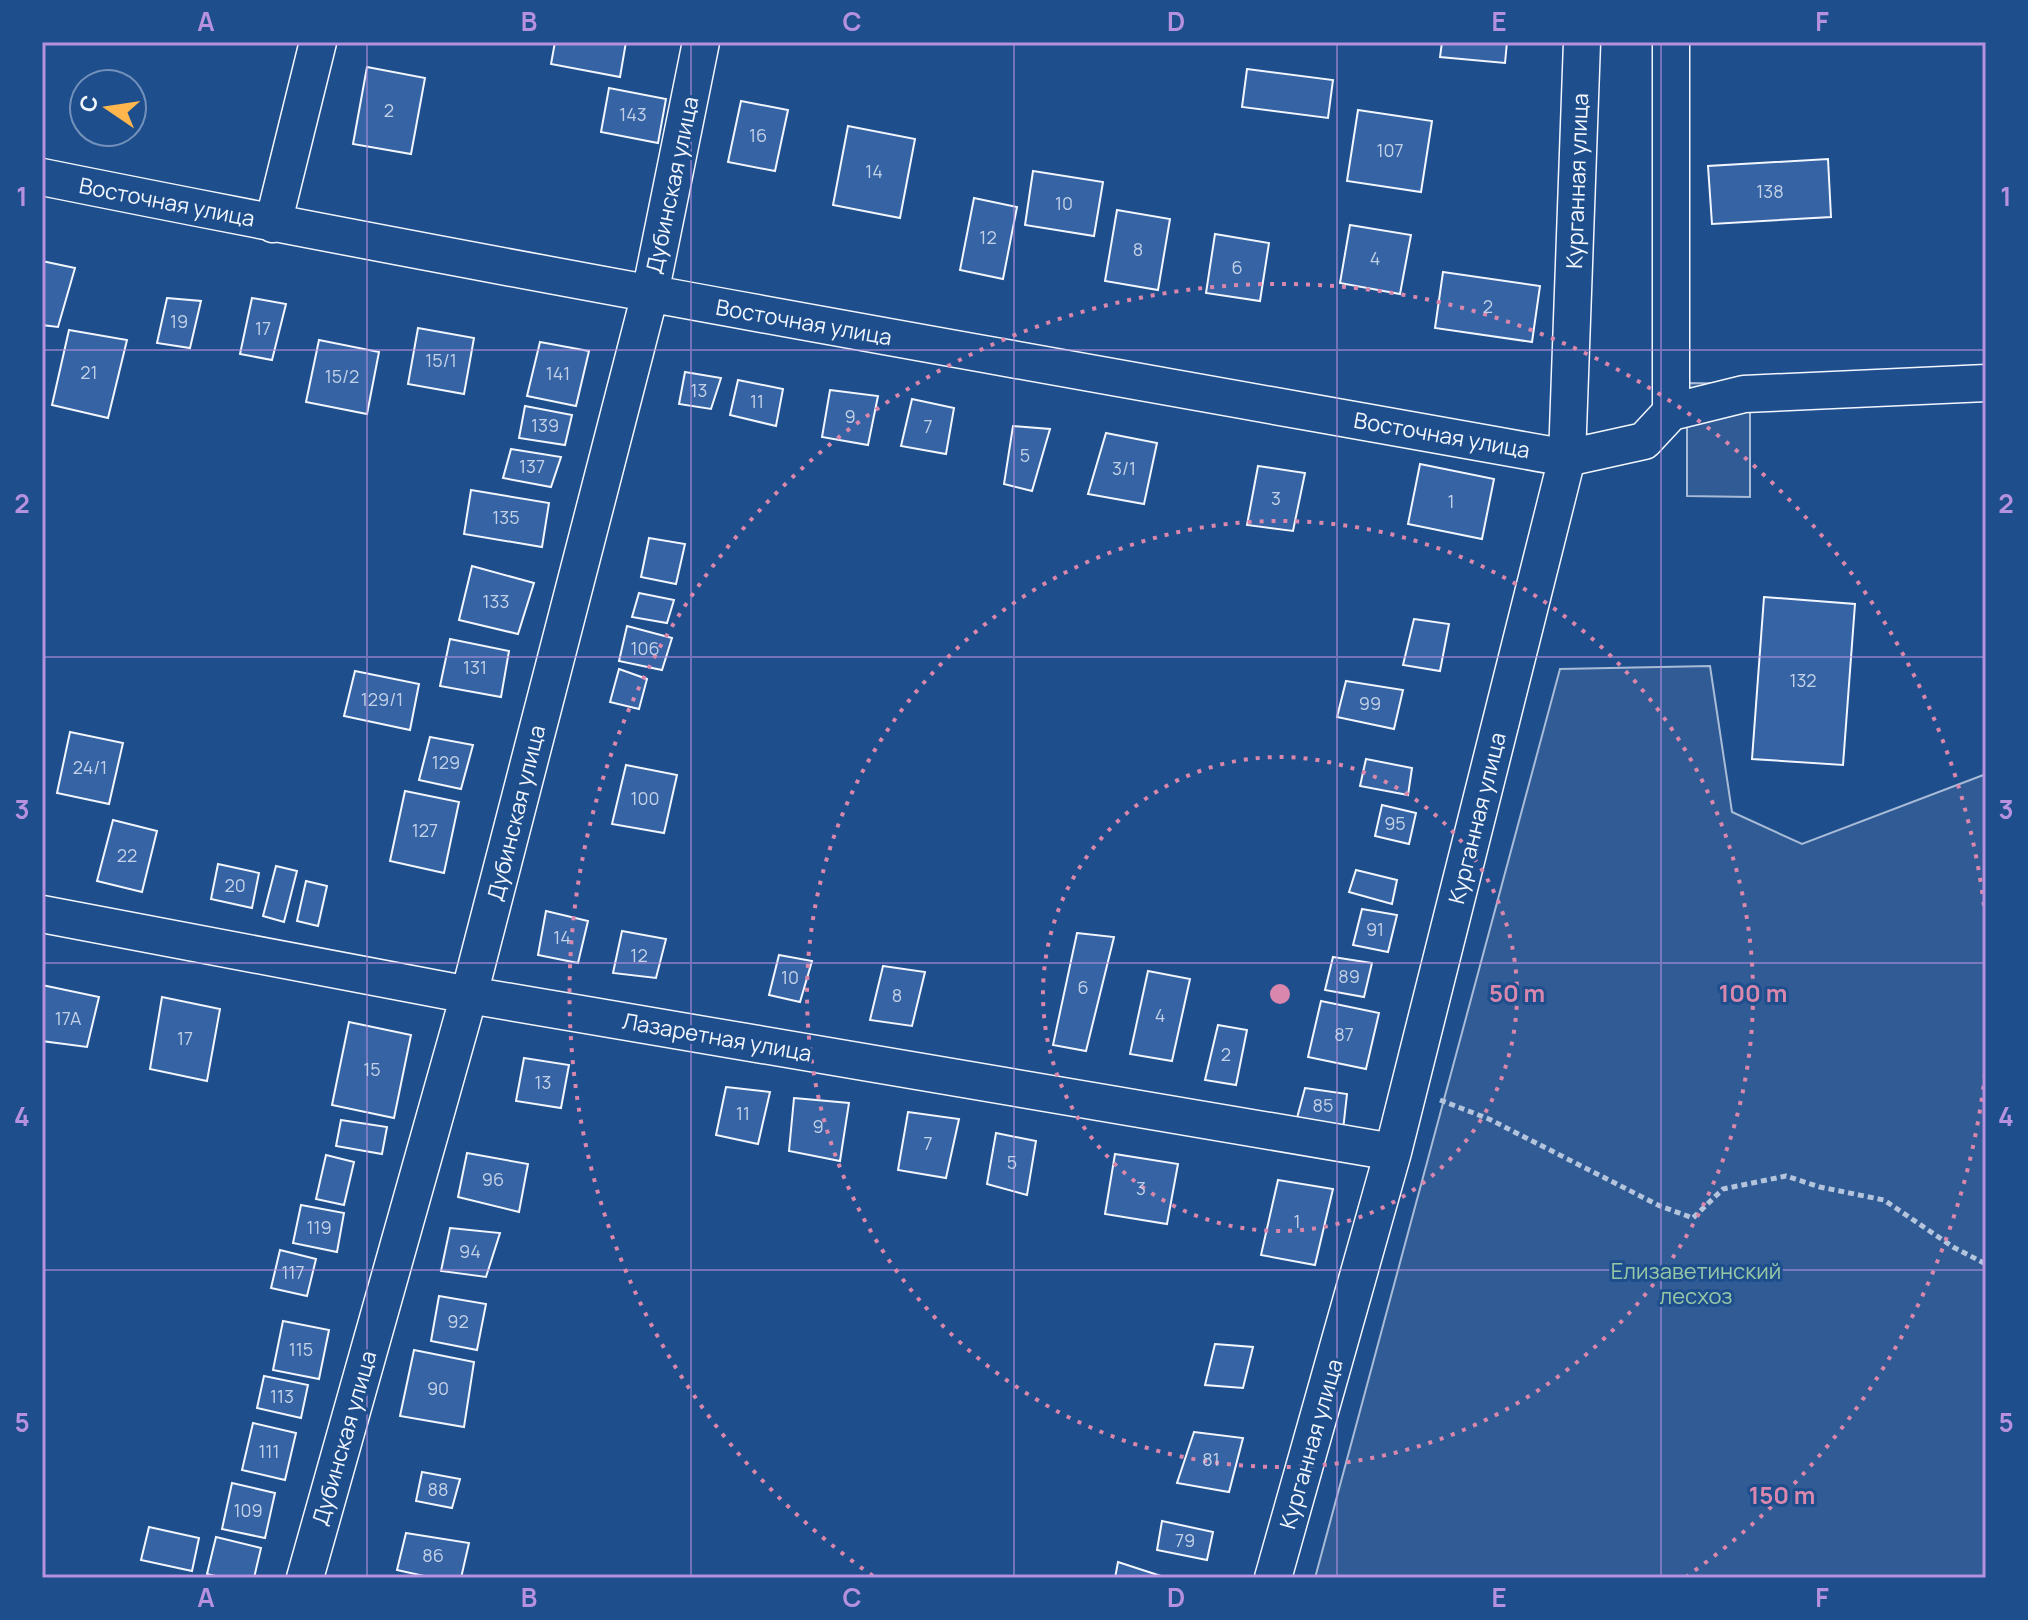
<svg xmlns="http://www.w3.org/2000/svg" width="2028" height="1620" viewBox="0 0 2028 1620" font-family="Manrope,sans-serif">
	<rect width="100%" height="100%" fill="#1f4e8c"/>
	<path fill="#305b95" stroke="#a8bbd7" stroke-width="2" d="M1687 383 1750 384V497L1687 496Z
		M1710 666 1732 812 1802 844 1986 774V1578H1315L1560 669Z"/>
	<path fill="#3563a3" stroke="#f2f6ff" stroke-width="2" d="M555 42H626L620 77 551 64Z
		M1442 42H1507L1505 63 1440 57Z
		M367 67 425 78 411 154 353 144Z
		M1247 69 1333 80 1328 118 1242 107Z
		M609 88 666 99 658 143 601 132Z
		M741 101 788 110 775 171 728 162Z
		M1358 110 1432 121 1421 192 1347 181Z
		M848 126 915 139 900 218 833 205Z
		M1828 159 1831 217 1712 224 1708 166Z
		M1033 171 1103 182 1094 236 1025 225Z
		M974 198 1017 207 1003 279 960 270Z
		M1117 210 1170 219 1158 290 1105 281Z
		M1350 225 1411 235 1400 294 1340 283Z
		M1215 234 1269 243 1260 301 1206 293Z
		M42 261 75 268 58 327 42 325Z
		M1443 272 1540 286 1532 342 1435 328Z
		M167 298 201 301 190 348 157 343Z
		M252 298 286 304 272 360 240 354Z
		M418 328 474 338 464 394 408 384Z
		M69 330 127 340 108 418 52 405Z
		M319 340 379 352 367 414 306 402Z
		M540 342 589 351 576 406 527 396Z
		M685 372 721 378 711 409 679 404Z
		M738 380 783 389 776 426 730 415Z
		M830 390 878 396 868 445 822 437Z
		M912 399 954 408 946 454 901 446Z
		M525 406 572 415 565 445 519 438Z
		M1013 426 1050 429 1032 491 1004 484Z
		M1106 433 1157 443 1144 504 1088 494Z
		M511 449 561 457 551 487 503 478Z
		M1420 464 1494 479 1482 539 1408 524Z
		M1258 466 1305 473 1293 531 1247 525Z
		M471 490 549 503 542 547 464 534Z
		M649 538 685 544 676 584 641 577Z
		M472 566 534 583 518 634 459 620Z
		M639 593 674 600 667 623 632 617Z
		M1764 597 1855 604 1843 765 1752 759Z
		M1414 619 1449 624 1440 671 1403 665Z
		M627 626 672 638 662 670 619 661Z
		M450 639 509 651 501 697 440 686Z
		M619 669 647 679 639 709 610 702Z
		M355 671 419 684 410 730 344 716Z
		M1346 681 1403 690 1394 729 1337 717Z
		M70 732 123 743 109 804 57 793Z
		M430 737 473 745 461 789 419 780Z
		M1366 759 1412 768 1408 795 1360 786Z
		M626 765 677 775 664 833 612 824Z
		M405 791 459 802 444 873 390 861Z
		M1382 805 1416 813 1409 844 1375 836Z
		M113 820 157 831 142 892 97 881Z
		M218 864 259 873 252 908 211 899Z
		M276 866 297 871 284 922 263 916Z
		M1356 870 1397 880 1392 904 1349 892Z
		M306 881 327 886 318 926 297 921Z
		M1362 909 1397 915 1388 952 1353 945Z
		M546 911 588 921 578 963 538 955Z
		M622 931 666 939 656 978 613 973Z
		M1077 933 1114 937 1086 1051 1053 1045Z
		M779 955 812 961 800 1002 769 995Z
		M1333 957 1372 963 1364 997 1325 990Z
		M883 966 925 972 912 1026 870 1020Z
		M1148 971 1190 979 1172 1061 1130 1054Z
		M42 985 99 997 87 1047 42 1041Z
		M162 997 220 1009 207 1081 150 1069Z
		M1321 1001 1379 1013 1366 1069 1308 1057Z
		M349 1022 411 1035 394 1118 332 1105Z
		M1218 1025 1247 1030 1236 1085 1205 1080Z
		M524 1058 569 1065 561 1108 516 1101Z
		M726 1087 770 1092 758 1144 716 1135Z
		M1305 1088 1347 1094 1343 1130 1297 1118Z
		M794 1098 849 1103 840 1161 789 1151Z
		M908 1112 959 1119 946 1178 898 1170Z
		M341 1120 387 1127 382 1154 336 1146Z
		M996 1133 1036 1141 1027 1195 987 1184Z
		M467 1153 528 1164 519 1212 458 1197Z
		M1115 1154 1178 1164 1167 1224 1105 1214Z
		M326 1155 354 1162 344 1205 316 1199Z
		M1278 1180 1333 1189 1315 1265 1261 1255Z
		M301 1205 344 1213 337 1252 293 1243Z
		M450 1228 500 1233 486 1277 441 1271Z
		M280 1250 316 1259 307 1296 271 1288Z
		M439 1296 486 1304 477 1350 431 1341Z
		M283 1321 329 1330 319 1379 273 1370Z
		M1215 1344 1253 1347 1243 1388 1205 1385Z
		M414 1350 474 1362 464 1427 400 1416Z
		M264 1376 308 1385 301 1418 257 1408Z
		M253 1423 296 1433 285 1480 242 1470Z
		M1194 1432 1243 1438 1229 1492 1177 1483Z
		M422 1472 460 1479 452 1508 416 1501Z
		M232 1483 275 1493 265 1538 222 1529Z
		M1162 1521 1213 1532 1207 1560 1157 1550Z
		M149 1527 199 1538 192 1571 141 1560Z
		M406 1533 469 1543 461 1578H433L397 1570Z
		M216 1537 261 1548 254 1578H224L207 1574Z
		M1118 1562 1164 1577 1163 1578H1115Z"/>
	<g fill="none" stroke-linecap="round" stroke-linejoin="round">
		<defs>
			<path id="minor" d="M1671 42V412
				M42 177C549 279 1058 367 1567 458L1644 441 1671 412 1744 394 1986 383
				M273 224 318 42
				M42 914 469 995 1393 1152
				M305 1578 469 995 650 294 701 42
				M1273 1578 1393 1152 1567 458 1582 42"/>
		</defs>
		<use href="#minor" stroke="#f2f6ff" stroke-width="39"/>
		<path stroke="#b3c4dc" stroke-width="5" stroke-dasharray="6 4" stroke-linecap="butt" d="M1440 1100 1489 1119 1660 1206 1693 1218 1723 1189 1786 1176 1820 1187 1884 1200 1953 1247 1986 1264"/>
		<use href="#minor" stroke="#1f4e8c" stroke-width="36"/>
	</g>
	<path fill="none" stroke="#b691df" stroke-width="2" stroke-opacity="0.55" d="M367 42V1578M691 42V1578M1014 42V1578M1337 42V1578M1661 42V1578M42 350H1986M42 657H1986M42 963H1986M42 1270H1986"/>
	<g fill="none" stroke="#da87ad" stroke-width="4" stroke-dasharray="4 8">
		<circle cx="1280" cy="994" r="237"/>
		<circle cx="1280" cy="994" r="473"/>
		<path d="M1985 1074A710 710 0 0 1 1687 1576M873 1576A710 710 0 1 1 1985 914"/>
	</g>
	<g text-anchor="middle" stroke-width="6" stroke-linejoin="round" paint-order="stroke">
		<g font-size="18" fill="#c3d1e8">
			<text x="389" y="117">2</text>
			<text x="633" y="121">143</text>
			<text x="758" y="142">16</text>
			<text x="1390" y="157">107</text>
			<text x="874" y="178">14</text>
			<text x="1770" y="198">138</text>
			<text x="1064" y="210">10</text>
			<text x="988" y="244">12</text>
			<text x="1138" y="256">8</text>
			<text x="1375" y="265">4</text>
			<text x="1237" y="274">6</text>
			<text x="1488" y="313">2</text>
			<text x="179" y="328">19</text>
			<text x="263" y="335">17</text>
			<text x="441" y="367">15/1</text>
			<text x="89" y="379">21</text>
			<text x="558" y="380">141</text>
			<text x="342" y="383">15/2</text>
			<text x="699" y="397">13</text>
			<text x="757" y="408">11</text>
			<text x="850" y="423">9</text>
			<text x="545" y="432">139</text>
			<text x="928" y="433">7</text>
			<text x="1025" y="462">5</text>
			<text x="532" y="473">137</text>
			<text x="1124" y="475">3/1</text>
			<text x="1276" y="505">3</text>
			<text x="1451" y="508">1</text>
			<text x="506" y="524">135</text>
			<text x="496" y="608">133</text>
			<text x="645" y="655">106</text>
			<text x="475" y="674">131</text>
			<text x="1803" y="687">132</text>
			<text x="382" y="706">129/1</text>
			<text x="1370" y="710">99</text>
			<text x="446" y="769">129</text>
			<text x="90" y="774">24/1</text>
			<text x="645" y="805">100</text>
			<text x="1395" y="830">95</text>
			<text x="425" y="837">127</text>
			<text x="127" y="862">22</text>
			<text x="235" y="892">20</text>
			<text x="1375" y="936">91</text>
			<text x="562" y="944">14</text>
			<text x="639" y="962">12</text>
			<text x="1349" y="983">89</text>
			<text x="790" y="984">10</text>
			<text x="1083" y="994">6</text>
			<text x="897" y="1002">8</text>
			<text x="1160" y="1022">4</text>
			<text x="68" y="1025">17А</text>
			<text x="1344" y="1041">87</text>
			<text x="185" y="1045">17</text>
			<text x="1226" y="1061">2</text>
			<text x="372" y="1076">15</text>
			<text x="543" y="1089">13</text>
			<text x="1323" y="1112">85</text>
			<text x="743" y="1120">11</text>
			<text x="818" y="1133">9</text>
			<text x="928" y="1150">7</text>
			<text x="1012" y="1169">5</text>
			<text x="493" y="1186">96</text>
			<text x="1141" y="1195">3</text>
			<text x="1297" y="1228">1</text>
			<text x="319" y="1234">119</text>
			<text x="470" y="1258">94</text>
			<text x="293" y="1279">117</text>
			<text x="458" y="1328">92</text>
			<text x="301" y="1356">115</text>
			<text x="438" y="1395">90</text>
			<text x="282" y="1403">113</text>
			<text x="269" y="1458">111</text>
			<text x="1211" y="1466">81</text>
			<text x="438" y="1496">88</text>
			<text x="248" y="1517">109</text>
			<text x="1185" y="1547">79</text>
			<text x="433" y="1562">86</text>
		</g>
		<g font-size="22" fill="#f2f6ff" stroke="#1f4e8c">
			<text transform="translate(1577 181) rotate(-88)" y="8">Курганная улица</text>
			<text transform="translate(672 185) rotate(-78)" y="8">Дубинская улица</text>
			<text transform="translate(167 202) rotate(11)" y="8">Восточная улица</text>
			<text transform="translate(804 322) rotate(10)" y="8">Восточная улица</text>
			<text transform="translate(1442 435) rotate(10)" y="8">Восточная улица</text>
			<text transform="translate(516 813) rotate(-76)" y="8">Дубинская улица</text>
			<text transform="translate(1477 818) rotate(-76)" y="8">Курганная улица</text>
			<text transform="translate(717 1037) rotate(10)" y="8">Лазаретная улица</text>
			<text transform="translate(344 1438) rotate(-74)" y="8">Дубинская улица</text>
			<text transform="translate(1311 1444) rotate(-74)" y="8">Курганная улица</text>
		</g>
		<g font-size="22" fill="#97c8a6" stroke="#1f4e8c">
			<text x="1696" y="1279">Елизаветинский<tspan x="1696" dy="25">лесхоз</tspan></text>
		</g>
	</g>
	<circle cx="1280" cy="994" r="12" fill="#da87ad" stroke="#1f4e8c" stroke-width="4"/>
	<g font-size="24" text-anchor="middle" font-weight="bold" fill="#da87ad" stroke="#1f4e8c" stroke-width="6" stroke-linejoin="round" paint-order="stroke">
		<text x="1517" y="1002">50 m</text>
		<text x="1753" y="1002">100 m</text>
		<text x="1782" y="1504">150 m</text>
	</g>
	<rect width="2028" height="1620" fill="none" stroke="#1f4e8c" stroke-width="88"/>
	<g transform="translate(108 108) rotate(283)"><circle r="38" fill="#1f4e8c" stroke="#7391ba" stroke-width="2"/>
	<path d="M0-6L14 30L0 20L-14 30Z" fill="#ffb74d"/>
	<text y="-12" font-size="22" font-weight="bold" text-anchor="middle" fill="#f2f6ff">С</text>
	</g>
	<rect x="44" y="44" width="1940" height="1532" fill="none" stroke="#b691df" stroke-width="3"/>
	<g font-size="26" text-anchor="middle" font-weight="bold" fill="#b691df">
		<text x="206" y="31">A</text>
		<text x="529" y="31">B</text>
		<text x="852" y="31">C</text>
		<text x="1176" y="31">D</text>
		<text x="1499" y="31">E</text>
		<text x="1822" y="31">F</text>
		<text x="22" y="206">1</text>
		<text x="2006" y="206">1</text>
		<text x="22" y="513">2</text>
		<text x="2006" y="513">2</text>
		<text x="22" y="819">3</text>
		<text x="2006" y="819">3</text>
		<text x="22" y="1126">4</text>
		<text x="2006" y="1126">4</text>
		<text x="22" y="1432">5</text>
		<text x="2006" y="1432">5</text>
		<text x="206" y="1607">A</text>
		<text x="529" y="1607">B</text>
		<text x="852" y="1607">C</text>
		<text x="1176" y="1607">D</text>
		<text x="1499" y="1607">E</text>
		<text x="1822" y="1607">F</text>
	</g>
</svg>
